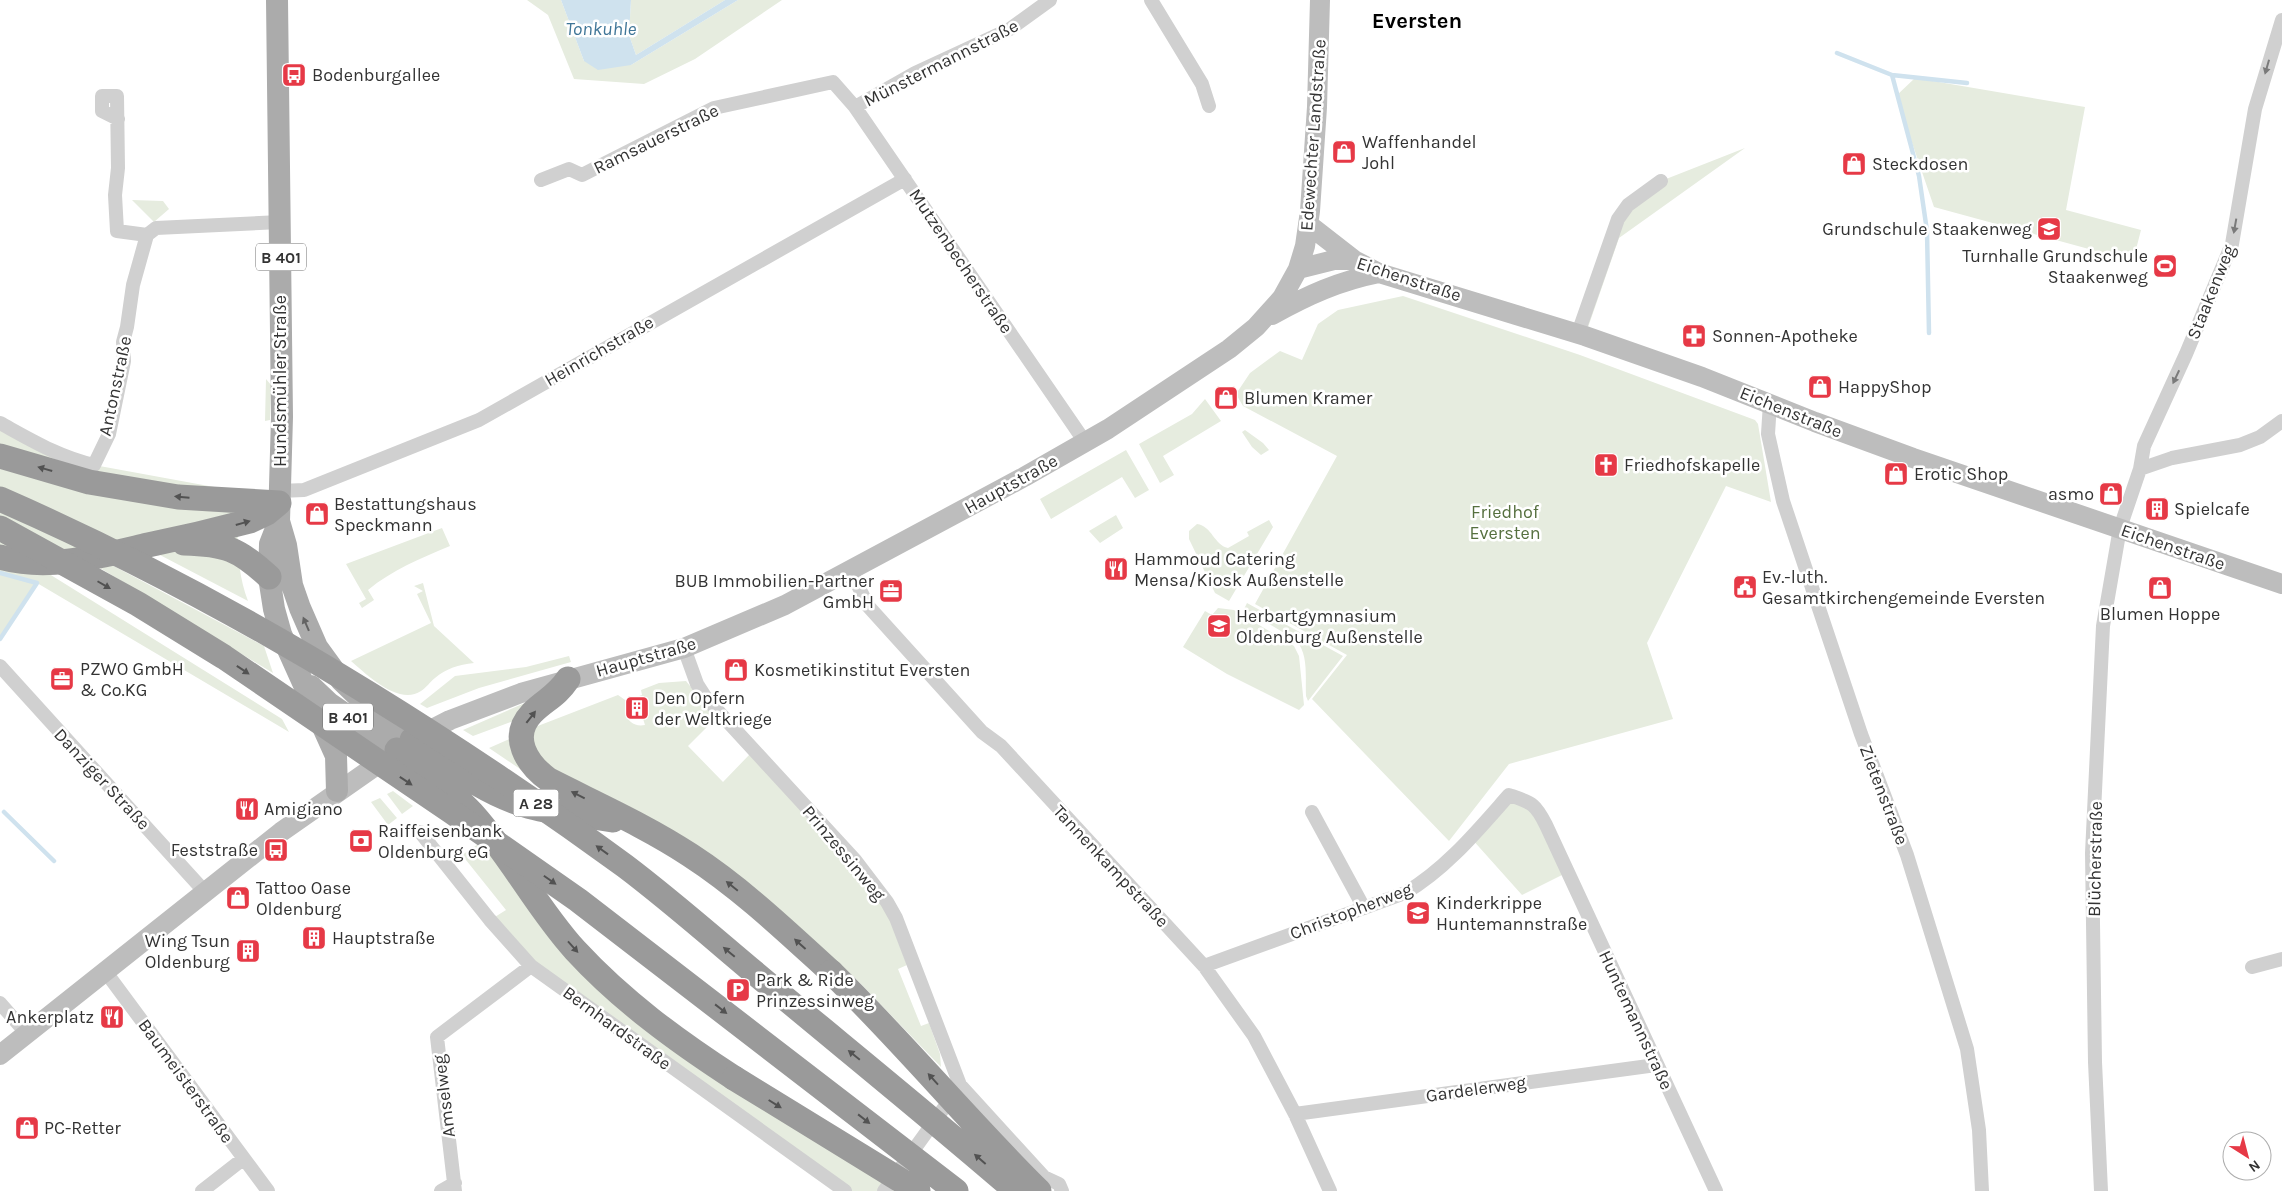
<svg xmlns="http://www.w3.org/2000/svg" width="2282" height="1191" viewBox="0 0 2282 1191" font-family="Karla,sans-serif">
	<rect width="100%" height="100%" fill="#fff"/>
	<path fill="#e6ecdf" d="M527 0H561L584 61 631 65 738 0H782L695 59 644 84 574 79 548 15Z
		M631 0H725L636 55 629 35Z
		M1915 78 2085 107 2066 210 2141 230 2133 261 1934 207 1896 96Z
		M1745 148 1619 238 1585 336 1578 333 1618 219 1661 181Z
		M132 200 163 201 169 209 154 222Z
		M1403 296 1580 355 1755 420 1758 424 1771 502 1726 486 1647 643 1673 719 1509 764 1449 841 1312 699 1347 655 1255 604 1337 456 1243 406 1236 394 1250 373 1280 351 1302 360 1318 324 1338 310Z
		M266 379 271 385 270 420 265 421Z
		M1205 399 1221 421 1163 456 1174 475 1160 483 1139 444 1192 414Z
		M0 423 94 465 236 491 239 488C238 527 234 564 248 601L160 555 110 564 264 646 273 673 100 568 46 572 282 719 289 732 37 583 0 639Z
		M1245 430 1263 443 1269 450 1261 455 1252 447 1242 432Z
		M1126 450 1149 490 1135 498 1122 477 1051 519 1040 499Z
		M1116 515 1123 528 1100 543 1089 531Z
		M1269 520 1273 527 1229 601 1215 593 1189 539V531L1197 524C1212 526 1214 545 1228 548L1249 536 1247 532Z
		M442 528 450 546C421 558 392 570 368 590L374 600 362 608 359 603 366 599 346 564Z
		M423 583 434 626 474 663C458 665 447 668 435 678 430 682 426 688 421 691 399 706 367 675 351 661L431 623 417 594 423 591 414 586Z
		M1247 603 1343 656 1308 701 1306 696C1305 677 1309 655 1296 640L1244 609Z
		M1218 608 1234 610 1294 646 1299 656 1304 705 1299 710 1227 674 1183 647 1205 611 1212 615Z
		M569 656 571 662 479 688 427 708 420 704 455 676 526 667Z
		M686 681 716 718 688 746 723 782 750 754 867 880 884 904 907 965 898 969 921 1026 929 1023 940 1054 941 1067 859 982 792 922 537 762 530 729 618 695 628 702 625 713C628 722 635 727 645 725L636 697 642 695 641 690 659 683Z
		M534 699 519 719 473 736 463 730Z
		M512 738 532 777 489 748Z
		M393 791 413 806 402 814 387 794Z
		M1509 795 1524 800 1568 872 1522 895 1471 838Z
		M380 798 397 818 388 825 371 802Z
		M486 839 604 979 917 1191H845L531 966 490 920 506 910 462 855Z"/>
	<path fill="#cfe2ee" d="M561 0H631L629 35 636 55 725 0H738L631 65 598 70 584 61Z"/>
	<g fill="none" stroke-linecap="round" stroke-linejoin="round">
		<path stroke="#cfe2ee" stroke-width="4.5" d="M1837 53 1892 75 1967 83
			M1892 75 1919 176 1927 231 1929 333
			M0 573 37 583 0 639
			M4 812 54 861"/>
		<path stroke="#d0d0d0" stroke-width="14" d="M1151 0 1202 84 1209 106
			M855 107 915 73 1010 29 1050 0
			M541 180 569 169 582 175 714 108 833 82 855 107 1085 442
			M147 235 156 228 280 222
			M1578 333 1618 219 1628 205 1661 181
			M1770 403 1768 434 1783 501 1861 734 1907 855 1967 1049 1979 1130 1982 1191
			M0 423C31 440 59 457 94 465L109 434 124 361 123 342 127 327 133 285 147 235 117 231 115 195 118 168 117 96H102V111L118 119
			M2140 469 2144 446 2186 354 2232 244 2255 109 2282 20
			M280 491 304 490 479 420 905 179
			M851 571 868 606 982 732 1001 746 1204 966 1254 1036 1295 1114 1330 1191
			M684 648 697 684 706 698 855 860 887 902 896 918 960 1085 1044 1177 1059 1184 1062 1191
			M0 666 205 892
			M1312 812 1364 908
			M420 832 490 920 531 966 845 1191
			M1204 966 1405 893C1446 869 1478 830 1509 795 1532 803 1535 803 1546 825L1716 1191
			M2252 967 2282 959
			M105 971 268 1191
			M0 1003 27 1034
			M1295 1114 1656 1065
			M202 1191 243 1159
			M441 1191 455 1183
			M455 1191 437 1037 531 966
			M884 1191 954 1094
			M2101 1191 2095 1062 2092 853 2103 626 2120 528 2140 469 2172 458 2240 445 2260 437 2282 421"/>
		<path stroke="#bdbdbd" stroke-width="20" d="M1309 225 1354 260
			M1298 269 1334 260H1354L1379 273 1585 336 1702 377 1815 422 1913 458 2282 584
			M1272 315C1308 295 1339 281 1379 273
			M417 737 450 720 521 693 684 648 785 605 1024 477 1108 429 1229 349 1256 327 1282 298 1298 269 1305 246 1310 211 1317 107 1320 0
			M0 1055 281 832 391 755"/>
		<path stroke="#ababab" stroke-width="22" d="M277 0 282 417 279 521 286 545 292 585 300 608 317 647 341 680 374 712 412 740
			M279 521 270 544 269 577 274 609 281 634 336 756 337 791
			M311 686 329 703 397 750"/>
		<path stroke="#9a9a9a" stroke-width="25" d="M0 456 89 482 178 497 279 503
			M184 543C226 544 239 549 269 577
			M0 557C48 571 101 556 148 545 182 538 216 530 250 521L267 513 279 503
			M568 679C556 697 546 699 532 713 509 737 527 764 549 780 596 804 646 826 690 855 741 888 786 931 831 972
			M412 740C448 764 483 793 525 805 553 814 584 814 613 820
			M397 750C422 771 451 790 472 813 511 856 536 907 575 950 622 1001 677 1041 734 1078"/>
		<path stroke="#9a9a9a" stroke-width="25" d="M0 499C222 596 429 723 625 866 674 903 721 945 768 984 851 1053 935 1121 1016 1191
			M0 528 138 604 224 657 452 812 578 900 956 1191
			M831 972C903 1042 967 1120 1039 1191
			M734 1078 918 1191"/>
	</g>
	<defs><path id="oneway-solid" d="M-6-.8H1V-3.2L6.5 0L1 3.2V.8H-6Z" transform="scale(1.25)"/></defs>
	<g fill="#7a7a7a">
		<use href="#oneway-solid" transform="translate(2267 67) rotate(106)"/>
		<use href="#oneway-solid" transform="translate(2235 226) rotate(100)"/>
		<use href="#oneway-solid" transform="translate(2176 377) rotate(115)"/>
	</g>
	<g fill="#525252">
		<use href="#oneway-solid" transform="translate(45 469) rotate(-164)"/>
		<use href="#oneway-solid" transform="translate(182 497) rotate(-175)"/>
		<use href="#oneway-solid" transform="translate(243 523) rotate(-16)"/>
		<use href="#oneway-solid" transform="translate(104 585) rotate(30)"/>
		<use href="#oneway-solid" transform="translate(243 670) rotate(34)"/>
		<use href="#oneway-solid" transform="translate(531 717) rotate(-52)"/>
		<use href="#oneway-solid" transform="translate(406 781) rotate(34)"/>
		<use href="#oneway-solid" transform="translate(578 795) rotate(-153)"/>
		<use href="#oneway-solid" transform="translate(602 850) rotate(-144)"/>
		<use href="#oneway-solid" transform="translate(550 880) rotate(35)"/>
		<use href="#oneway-solid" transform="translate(732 886) rotate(-141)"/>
		<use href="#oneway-solid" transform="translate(800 944) rotate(-138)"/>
		<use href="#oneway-solid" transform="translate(573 947) rotate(48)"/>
		<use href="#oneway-solid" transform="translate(729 952) rotate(-140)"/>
		<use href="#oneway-solid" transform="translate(721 1009) rotate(38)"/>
		<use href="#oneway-solid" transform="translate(854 1055) rotate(-141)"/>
		<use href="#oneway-solid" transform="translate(933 1079) rotate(-132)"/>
		<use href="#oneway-solid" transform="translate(775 1104) rotate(32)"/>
		<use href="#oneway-solid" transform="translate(864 1119) rotate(38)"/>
		<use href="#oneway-solid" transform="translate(980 1159) rotate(-139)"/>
	</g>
	<use fill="#636363" href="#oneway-solid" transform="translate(306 624) rotate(-113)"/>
	<defs>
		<symbol id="bus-square" viewBox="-11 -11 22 22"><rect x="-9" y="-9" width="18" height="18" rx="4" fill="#e63946" stroke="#fff"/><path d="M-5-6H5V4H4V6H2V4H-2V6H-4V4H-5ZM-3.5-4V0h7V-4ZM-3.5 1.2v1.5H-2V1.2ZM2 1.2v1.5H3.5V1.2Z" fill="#fff"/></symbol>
		<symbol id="shop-square" viewBox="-11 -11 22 22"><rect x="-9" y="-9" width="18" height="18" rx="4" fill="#e63946" stroke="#fff"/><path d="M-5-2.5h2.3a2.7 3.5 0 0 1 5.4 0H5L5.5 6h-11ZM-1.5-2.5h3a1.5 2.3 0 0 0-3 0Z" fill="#fff"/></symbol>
		<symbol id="school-square" viewBox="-11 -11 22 22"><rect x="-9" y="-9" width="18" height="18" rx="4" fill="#e63946" stroke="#fff"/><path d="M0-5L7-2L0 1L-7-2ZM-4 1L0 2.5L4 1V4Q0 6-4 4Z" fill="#fff"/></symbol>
		<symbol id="stadium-square" viewBox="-11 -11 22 22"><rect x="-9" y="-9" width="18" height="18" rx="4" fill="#e63946" stroke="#fff"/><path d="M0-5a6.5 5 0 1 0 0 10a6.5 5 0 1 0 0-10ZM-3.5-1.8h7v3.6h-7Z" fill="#fff"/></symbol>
		<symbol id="pharmacy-square" viewBox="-11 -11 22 22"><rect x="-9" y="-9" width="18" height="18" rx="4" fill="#e63946" stroke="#fff"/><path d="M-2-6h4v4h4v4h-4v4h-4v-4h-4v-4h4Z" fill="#fff"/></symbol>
		<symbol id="church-square" viewBox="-11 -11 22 22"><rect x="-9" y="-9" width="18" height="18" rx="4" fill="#e63946" stroke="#fff"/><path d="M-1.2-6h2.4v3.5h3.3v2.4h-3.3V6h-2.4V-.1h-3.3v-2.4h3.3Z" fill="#fff"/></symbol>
		<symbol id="building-square" viewBox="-11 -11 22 22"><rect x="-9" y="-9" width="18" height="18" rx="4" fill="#e63946" stroke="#fff"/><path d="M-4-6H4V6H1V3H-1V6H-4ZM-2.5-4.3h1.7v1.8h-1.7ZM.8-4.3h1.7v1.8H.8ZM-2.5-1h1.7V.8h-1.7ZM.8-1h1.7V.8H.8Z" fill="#fff"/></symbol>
		<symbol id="restaurant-square" viewBox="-11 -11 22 22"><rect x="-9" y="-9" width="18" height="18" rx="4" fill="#e63946" stroke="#fff"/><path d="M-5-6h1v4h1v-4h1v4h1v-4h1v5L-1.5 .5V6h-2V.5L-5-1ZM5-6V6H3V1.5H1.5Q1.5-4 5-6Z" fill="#fff"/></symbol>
		<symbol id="civic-square" viewBox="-11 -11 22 22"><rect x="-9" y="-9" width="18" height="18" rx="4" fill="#e63946" stroke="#fff"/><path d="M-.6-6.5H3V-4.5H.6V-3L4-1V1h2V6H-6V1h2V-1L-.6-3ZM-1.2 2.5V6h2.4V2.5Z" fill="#fff"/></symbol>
		<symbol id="office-square" viewBox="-11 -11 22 22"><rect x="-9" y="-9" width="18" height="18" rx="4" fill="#e63946" stroke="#fff"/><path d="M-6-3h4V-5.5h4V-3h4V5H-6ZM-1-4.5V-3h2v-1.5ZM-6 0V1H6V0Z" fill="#fff"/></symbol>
		<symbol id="bank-square" viewBox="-11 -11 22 22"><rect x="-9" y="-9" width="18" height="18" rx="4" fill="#e63946" stroke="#fff"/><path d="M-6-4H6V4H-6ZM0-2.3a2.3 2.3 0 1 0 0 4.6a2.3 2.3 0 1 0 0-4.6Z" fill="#fff"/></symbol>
		<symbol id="parking-square" viewBox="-11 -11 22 22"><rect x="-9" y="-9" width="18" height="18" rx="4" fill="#e63946" stroke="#fff"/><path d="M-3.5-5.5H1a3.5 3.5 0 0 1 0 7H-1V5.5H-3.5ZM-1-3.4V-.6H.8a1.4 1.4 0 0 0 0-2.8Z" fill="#fff"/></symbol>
	</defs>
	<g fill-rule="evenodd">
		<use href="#bus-square" x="280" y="61" width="28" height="28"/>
		<use href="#shop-square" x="1330" y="138" width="28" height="28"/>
		<use href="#shop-square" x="1840" y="150" width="28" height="28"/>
		<use href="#school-square" x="2035" y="215" width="28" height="28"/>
		<use href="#stadium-square" x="2151" y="252" width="28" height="28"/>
		<use href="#pharmacy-square" x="1680" y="322" width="28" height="28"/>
		<use href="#shop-square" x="1806" y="373" width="28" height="28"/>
		<use href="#shop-square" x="1212" y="384" width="28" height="28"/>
		<use href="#church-square" x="1592" y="451" width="28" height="28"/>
		<use href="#shop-square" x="1882" y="460" width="28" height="28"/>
		<use href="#shop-square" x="2097" y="480" width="28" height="28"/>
		<use href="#building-square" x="2143" y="495" width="28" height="28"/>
		<use href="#shop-square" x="303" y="500" width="28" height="28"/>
		<use href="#restaurant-square" x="1102" y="555" width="28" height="28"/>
		<use href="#civic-square" x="1731" y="573" width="28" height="28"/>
		<use href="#shop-square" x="2146" y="574" width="28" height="28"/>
		<use href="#office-square" x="877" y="577" width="28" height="28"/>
		<use href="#school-square" x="1205" y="612" width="28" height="28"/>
		<use href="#shop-square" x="722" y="656" width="28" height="28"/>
		<use href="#office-square" x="48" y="665" width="28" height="28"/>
		<use href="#building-square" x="623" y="694" width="28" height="28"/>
		<use href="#restaurant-square" x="233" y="795" width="28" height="28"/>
		<use href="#bank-square" x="347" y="827" width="28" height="28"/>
		<use href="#bus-square" x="262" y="836" width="28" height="28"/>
		<use href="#shop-square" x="224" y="884" width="28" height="28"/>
		<use href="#school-square" x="1404" y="899" width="28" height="28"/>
		<use href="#building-square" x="300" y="924" width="28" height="28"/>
		<use href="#building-square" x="234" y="937" width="28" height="28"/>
		<use href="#parking-square" x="724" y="976" width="28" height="28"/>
		<use href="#restaurant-square" x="98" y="1003" width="28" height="28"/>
		<use href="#shop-square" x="13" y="1114" width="28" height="28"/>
	</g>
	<g text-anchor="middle" stroke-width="5" stroke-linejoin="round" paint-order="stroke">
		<g fill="#fff" stroke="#707070" stroke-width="1">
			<rect x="256" y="243.5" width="50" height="27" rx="4"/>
			<rect x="323" y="703.5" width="50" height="27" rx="4"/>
			<rect x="513.5" y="789.5" width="45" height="27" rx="4"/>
		</g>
		<g font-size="16" font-weight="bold" fill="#333">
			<text x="281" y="263">B 401</text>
			<text x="348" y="723">B 401</text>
			<text x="536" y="809">A 28</text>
		</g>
		<g font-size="18" fill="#333" stroke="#fff">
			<text transform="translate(941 63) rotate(-27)" y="6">Münstermannstraße</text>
			<text transform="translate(1313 135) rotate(-86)" y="6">Edewechter Landstraße</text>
			<text transform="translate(656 139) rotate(-26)" y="6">Ramsauerstraße</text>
			<text transform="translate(961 261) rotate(56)" y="6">Mutzenbecherstraße</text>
			<text transform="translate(1409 279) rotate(18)" y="6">Eichenstraße</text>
			<text transform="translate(2211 292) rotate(-68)" y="6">Staakenweg</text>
			<text transform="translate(599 351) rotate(-30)" y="6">Heinrichstraße</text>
			<text transform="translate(280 381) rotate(-90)" y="6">Hundsmühler Straße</text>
			<text transform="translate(115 386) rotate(-78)" y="6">Antonstraße</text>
			<text transform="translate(1791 412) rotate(22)" y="6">Eichenstraße</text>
			<text transform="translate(1011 484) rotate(-29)" y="6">Hauptstraße</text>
			<text transform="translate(2173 547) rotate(19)" y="6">Eichenstraße</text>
			<text transform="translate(646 657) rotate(-16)" y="6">Hauptstraße</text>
			<text transform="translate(102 779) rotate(47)" y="6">Danziger Straße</text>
			<text transform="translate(1884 795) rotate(69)" y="6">Zietenstraße</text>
			<text transform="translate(844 853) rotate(50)" y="6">Prinzessinweg</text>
			<text transform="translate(2095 859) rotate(-89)" y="6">Blücherstraße</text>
			<text transform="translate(1111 866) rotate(47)" y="6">Tannenkampstraße</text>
			<text transform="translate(1351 911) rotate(-21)" y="6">Christopherweg</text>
			<text transform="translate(1636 1020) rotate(65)" y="6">Huntemannstraße</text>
			<text transform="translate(617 1028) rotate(36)" y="6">Bernhardstraße</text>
			<text transform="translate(186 1081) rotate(54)" y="6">Baumeisterstraße</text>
			<text transform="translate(1476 1089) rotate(-8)" y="6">Gardelerweg</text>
			<text transform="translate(444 1096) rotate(-97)" y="6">Amselweg</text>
		</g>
		<g font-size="18" fill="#333" stroke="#fff" text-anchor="start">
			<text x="312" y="81">Bodenburgallee</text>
			<text x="1362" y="148">Waffenhandel<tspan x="1362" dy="21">Johl</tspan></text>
			<text x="1872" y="170">Steckdosen</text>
			<text x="2032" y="235" text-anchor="end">Grundschule Staakenweg</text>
			<text x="2148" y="262" text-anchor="end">Turnhalle Grundschule<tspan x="2148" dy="21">Staakenweg</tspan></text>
			<text x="1712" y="342">Sonnen-Apotheke</text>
			<text x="1838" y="393">HappyShop</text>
			<text x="1244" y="404">Blumen Kramer</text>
			<text x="1624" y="471">Friedhofskapelle</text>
			<text x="1914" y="480">Erotic Shop</text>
			<text x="2094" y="500" text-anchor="end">asmo</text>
			<text x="334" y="510">Bestattungshaus<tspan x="334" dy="21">Speckmann</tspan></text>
			<text x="2174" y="515">Spielcafe</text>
			<text x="1134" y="565">Hammoud Catering<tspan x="1134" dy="21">Mensa/Kiosk Außenstelle</tspan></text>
			<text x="1762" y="583">Ev.-luth.<tspan x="1762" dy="21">Gesamtkirchengemeinde Eversten</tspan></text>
			<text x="874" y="587" text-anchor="end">BUB Immobilien-Partner<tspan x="874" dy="21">GmbH</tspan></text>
			<text x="2160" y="620" text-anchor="middle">Blumen Hoppe</text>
			<text x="1236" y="622">Herbartgymnasium<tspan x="1236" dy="21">Oldenburg Außenstelle</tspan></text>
			<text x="80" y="675">PZWO GmbH<tspan x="80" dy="21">&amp; Co.KG</tspan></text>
			<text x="754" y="676">Kosmetikinstitut Eversten</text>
			<text x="654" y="704">Den Opfern<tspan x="654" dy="21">der Weltkriege</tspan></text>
			<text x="264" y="815">Amigiano</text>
			<text x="378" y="837">Raiffeisenbank<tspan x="378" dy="21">Oldenburg eG</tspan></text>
			<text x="258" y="856" text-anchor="end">Feststraße</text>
			<text x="256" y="894">Tattoo Oase<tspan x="256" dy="21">Oldenburg</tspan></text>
			<text x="1436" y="909">Kinderkrippe<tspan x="1436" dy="21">Huntemannstraße</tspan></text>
			<text x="332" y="944">Hauptstraße</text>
			<text x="230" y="947" text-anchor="end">Wing Tsun<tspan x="230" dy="21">Oldenburg</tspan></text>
			<text x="756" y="986">Park &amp; Ride<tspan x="756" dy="21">Prinzessinweg</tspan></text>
			<text x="94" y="1023" text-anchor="end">Ankerplatz</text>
			<text x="44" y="1134">PC-Retter</text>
		</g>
		<g font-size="18" fill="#56703f" stroke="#fff">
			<text x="1505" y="518">Friedhof<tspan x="1505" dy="21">Eversten</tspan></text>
		</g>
		<g font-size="19" font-style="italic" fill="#3f7597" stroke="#fff">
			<text x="601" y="35">Tonkuhle</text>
		</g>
		<g font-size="22" font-weight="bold" fill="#000" stroke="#fff">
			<text x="1417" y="28">Eversten</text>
		</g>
	</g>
	<g transform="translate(2247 1156) rotate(144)"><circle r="24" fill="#ffffff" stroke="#adadad"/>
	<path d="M0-4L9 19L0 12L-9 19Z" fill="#e63946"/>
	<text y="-8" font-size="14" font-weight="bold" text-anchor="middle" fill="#333333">N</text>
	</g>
</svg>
